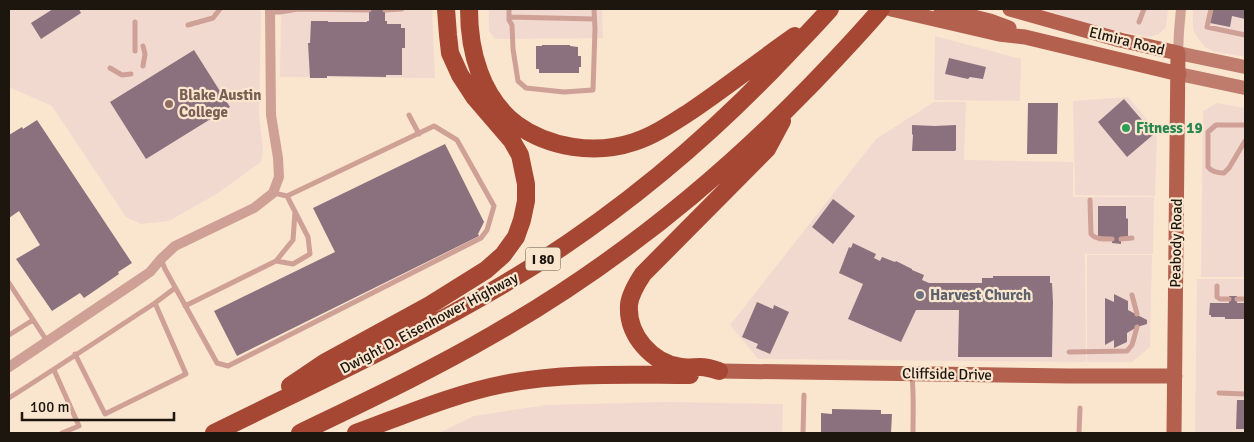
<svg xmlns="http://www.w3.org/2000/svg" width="1254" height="442" viewBox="0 0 1254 442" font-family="Signika,sans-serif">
	<rect width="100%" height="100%" fill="#fae5ce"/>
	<path fill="#f1d9d0" d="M9 9H261L259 114 263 150 261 162 218 193 169 221 141 224 126 217 52 106 9 87Z
		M281 9H432L435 78 280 77Z
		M489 9H602L603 38 495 39 489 31Z
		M1045 9H1168L1166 27 1159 34 1150 37 1107 29 1069 18Z
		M1193 9H1245V57L1213 51 1205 47 1195 34 1193 28Z
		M935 36 1021 59 1020 101 934 100Z
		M1128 97 1157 131 1155 196 1075 195 1073 101Z
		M934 102H966L964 160 1073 162V197H1154L1153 254H1085L1086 362 758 359 730 325 876 139Z
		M1217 103 1245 108V277H1201L1203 111Z
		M1087 255H1152L1150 347 1132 362H1087Z
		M1197 279H1245V433H1195Z
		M665 402 783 404 782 433H439L474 416 546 405Z"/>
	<path fill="#8b717d" d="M53 9H79L81 13 41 39 31 23Z
		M369 9H385V21H387V24H401V28H405V48H402V75H386V77L327 76V78H310L308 43H310L311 21H328V22H367V21H369Z
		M1213 9H1245V19L1232 16 1230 27 1210 23Z
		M542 45H570V46L578 47V56H581V67H579V73H539V69H536V46H542Z
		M194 50 230 107 146 159 110 102Z
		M949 58 986 67 983 79 970 77 968 79 945 74Z
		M1124 99 1154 134 1127 157 1098 122Z
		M1028 103H1058L1057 154H1027Z
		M37 120 132 263 118 272 119 274 84 298 80 293 52 311 16 259 40 245 19 211 9 218V135L22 127 23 129Z
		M912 125 935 126 956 125V150L955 151H912L913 135 912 134Z
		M445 144 484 222 478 234 479 236 237 356 214 311 335 252 313 208Z
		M833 199 855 216 833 244 812 227Z
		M1098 206H1126V218L1128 219V236L1121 238V244L1112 243V237H1098Z
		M853 243 876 254 874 258 880 261 882 257 895 262 896 261 912 269V270L924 275 922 280 929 283H982V278H993V276H1050V283H1052L1053 302 1052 357H958L959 310H916L901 342 848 319 863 284 839 273 849 247 851 248Z
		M1114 294 1128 301V310L1147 320V324L1137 327 1127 333V342L1114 348V340L1105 345V298L1114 302Z
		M1229 296H1237V303H1245V319H1225V317H1211V315H1209L1210 303H1229Z
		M757 302 773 309 774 305 789 312 770 354 756 348 758 344 742 337Z
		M1237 400H1245V429H1236Z
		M832 409 881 410V414H892L891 433H821V413L832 414Z"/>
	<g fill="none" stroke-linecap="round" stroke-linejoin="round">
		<path stroke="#cfa095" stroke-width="5" d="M298 9 369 10
			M509 9V20L512 25 513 49 518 81 526 88 564 92 593 90 595 29 594 9
			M1211 9 1207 27 1245 35
			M385 10 402 9
			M270 12H280L298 9
			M509 17 594 19
			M135 22V51
			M1139 22 1144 9
			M188 25 213 18 220 9
			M143 66 145 54 143 46
			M110 68 122 75 131 74
			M409 115 419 134
			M1245 125H1216L1208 132V167C1212 172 1217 173 1224 173L1229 168 1245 141
			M1090 200 1091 234C1096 240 1105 239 1112 239
			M1121 239 1132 238
			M161 259 165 269 217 363 228 366 481 238 487 230 494 206 457 140 434 126 287 196 274 193
			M276 261 293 240 295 212
			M9 283 47 341
			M1217 286V297L1220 299H1229
			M1132 295 1137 314
			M1237 299H1245
			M155 303 175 288
			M185 306 276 261 293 264 310 254 308 237 287 196
			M9 335 33 320
			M1069 352 1127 351 1132 345 1137 327
			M54 370 79 426 62 433
			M912 377C914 395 913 414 913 433
			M1219 393 1245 394
			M9 398C58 367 106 335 155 303L186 374 105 414 75 354
			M803 433 804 395
			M1079 433 1080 408"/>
		<path stroke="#cfa095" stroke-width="10" d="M1178 53 1179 31 1181 9
			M9 367 134 283 150 272 161 259 175 246 254 208 273 193 279 177 278 158 271 115 270 9"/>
		<path stroke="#bf7b6c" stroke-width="14" d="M1178 53 1245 67
			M1179 74 1245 88"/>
		<path stroke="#b3604f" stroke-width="15" d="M891 9 999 34 1025 37 1179 74
			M941 9 990 21 1009 28
			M1010 9 1120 40 1178 53 1174 433
			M719 371 1069 376H1175"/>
		<path stroke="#a64734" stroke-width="18" d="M469 9C469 51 481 97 516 124 549 148 595 155 634 142 653 136 671 124 688 113 724 89 759 61 795 36
			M719 371C713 369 707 367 700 367 694 367 687 368 681 367 652 363 627 335 629 305 630 294 637 283 643 274L767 149 782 121
			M290 386 324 363 430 305 486 270 503 255 516 237 522 220 526 201V184L520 155 512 141 475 98 460 75 450 53 448 35 446 9
			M214 433C311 385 410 340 504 284 608 222 703 144 786 56 801 40 816 25 830 9
			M300 433C364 402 430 371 492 335 610 268 717 182 812 84 835 60 859 35 881 9
			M356 433C405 415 453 394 504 384 565 372 628 375 690 375"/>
	</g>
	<circle fill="#8d6e63" stroke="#fae5ce" stroke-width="2" cx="169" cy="104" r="5"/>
	<circle fill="#2e9e5b" stroke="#fae5ce" stroke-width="2" cx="1126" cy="128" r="5"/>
	<circle fill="#6b7280" stroke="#fae5ce" stroke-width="2" cx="920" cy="295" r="5"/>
	<g text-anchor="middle" stroke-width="4.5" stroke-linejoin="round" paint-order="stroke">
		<rect fill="#fae5ce" stroke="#5f5448" stroke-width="1" x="525.5" y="247.5" width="35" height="23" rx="4"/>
		<g font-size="14" font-weight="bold" fill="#1d160e">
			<text x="543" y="264">I 80</text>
		</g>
		<g font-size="15" fill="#1d160e" stroke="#fae5ce">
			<text transform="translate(1127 41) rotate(14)" y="5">Elmira Road</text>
			<text transform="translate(1176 243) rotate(-89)" y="5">Peabody Road</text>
			<text transform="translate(429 323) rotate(-28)" y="5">Dwight D. Eisenhower Highway</text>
			<text transform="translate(947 374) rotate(1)" y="5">Cliffside Drive</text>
		</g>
		<g font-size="15" font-weight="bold" fill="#785e54" stroke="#fae5ce" text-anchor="start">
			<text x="179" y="100">Blake Austin<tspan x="179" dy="17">College</tspan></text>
		</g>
		<g font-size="15" font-weight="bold" fill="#27864d" stroke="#fae5ce" text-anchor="start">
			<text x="1136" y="133">Fitness 19</text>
		</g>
		<g font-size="15" font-weight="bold" fill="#5b616d" stroke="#fae5ce" text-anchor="start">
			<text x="930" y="300">Harvest Church</text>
		</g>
	</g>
	<rect width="1254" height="442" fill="none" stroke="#1d160e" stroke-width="20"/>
	<path d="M22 412v8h152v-8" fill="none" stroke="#1d160e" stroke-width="2.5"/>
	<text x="30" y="412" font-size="15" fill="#1d160e" stroke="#fae5ce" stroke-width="4" paint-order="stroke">100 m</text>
</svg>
